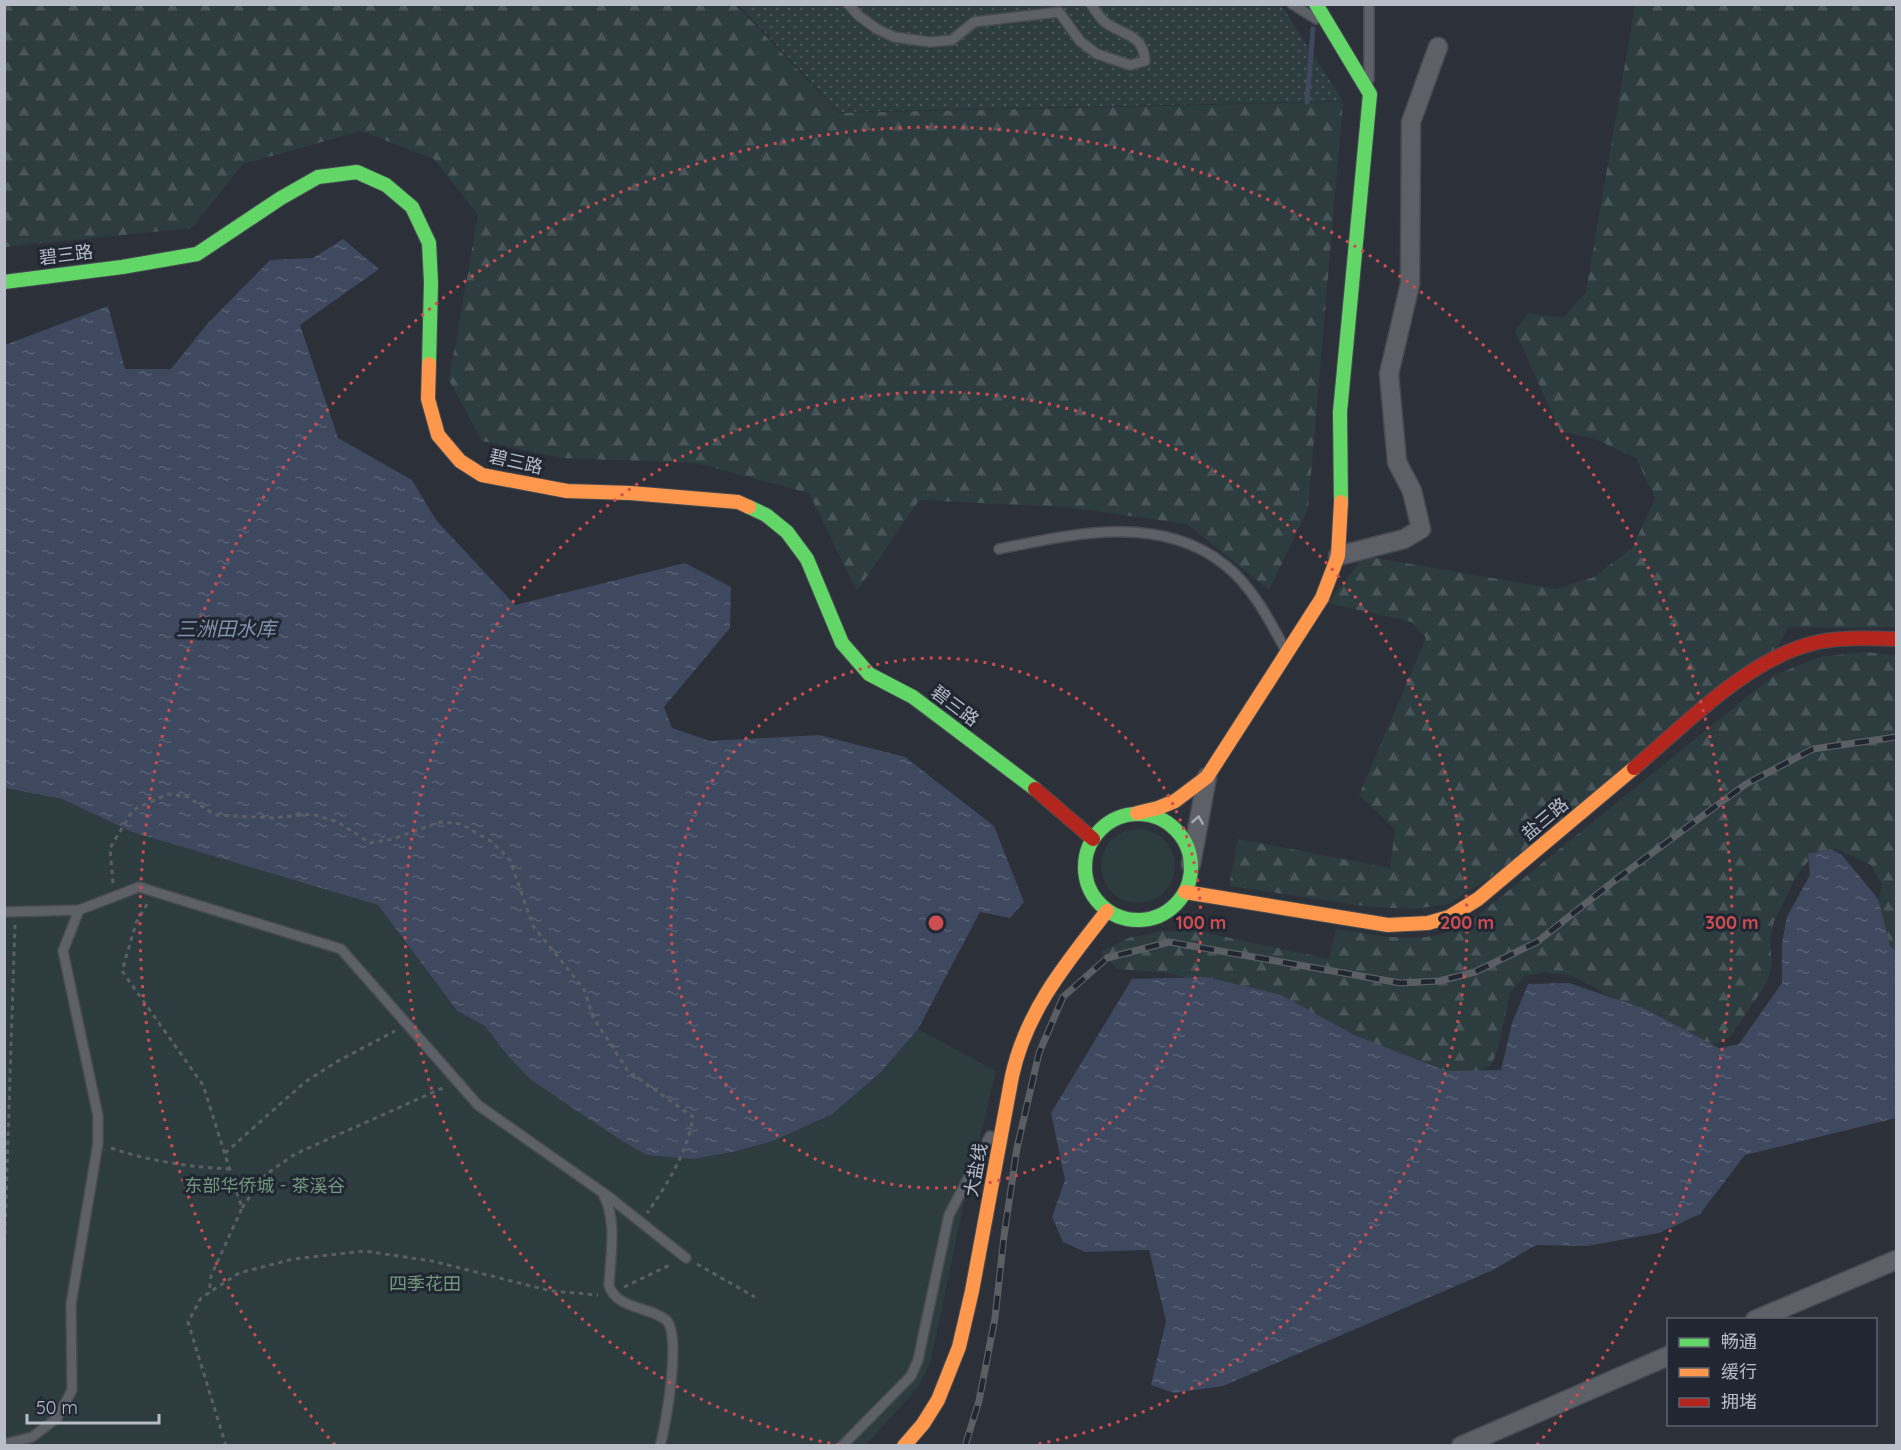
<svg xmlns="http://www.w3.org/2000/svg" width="1901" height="1450" viewBox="0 0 1901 1450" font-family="Quicksand,'Noto Sans SC',sans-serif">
	<defs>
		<pattern id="grass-dots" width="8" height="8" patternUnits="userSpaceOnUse" patternTransform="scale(1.5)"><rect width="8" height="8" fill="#2d3c3f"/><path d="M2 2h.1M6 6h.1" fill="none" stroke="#495659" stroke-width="1.8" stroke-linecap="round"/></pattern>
		<pattern id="forest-firs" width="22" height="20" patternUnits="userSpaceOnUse" patternTransform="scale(1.5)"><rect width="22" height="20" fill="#2d3c3f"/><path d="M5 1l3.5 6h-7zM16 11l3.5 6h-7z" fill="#495659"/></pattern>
		<pattern id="water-ripples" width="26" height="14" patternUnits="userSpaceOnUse" patternTransform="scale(1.5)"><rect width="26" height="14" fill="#3e495f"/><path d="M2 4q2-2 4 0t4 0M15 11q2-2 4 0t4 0" fill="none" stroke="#586174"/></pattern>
	</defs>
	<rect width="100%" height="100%" fill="#2c3038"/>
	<path fill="url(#grass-dots)" d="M739 5H1281L1343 101 839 112Z"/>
	<path fill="url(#forest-firs)" d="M4 5H736L839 113 1343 102 1308 509 1269 590 1187 524 1066 507 919 500 857 591 809 493 696 463 561 458 482 441 449 380 478 215 434 159 361 131 243 164 192 228 5 247Z
		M1635 5H1896V627L1845 628 1789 627 1778 646 1520 858 1449 904 1414 909 1371 907 1229 886 1238 839 1390 868 1395 829 1359 795 1426 638 1412 622 1328 603 1364 556 1556 589 1594 577 1633 547 1655 498 1636 458 1593 438 1560 431 1515 331 1528 313 1563 318 1586 292Z
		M1864 652 1896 655V956L1886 949 1877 908 1882 885 1871 865 1835 848 1812 856 1796 877 1774 921 1770 942 1772 966 1766 984 1730 1037 1717 1043 1699 1042 1684 1036 1573 976 1545 972 1524 976 1510 993 1498 1048 1491 1066 1462 1077 1421 1066 1261 997 1169 973 1118 969 1101 952 1128 938 1162 931H1197L1329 959 1336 929C1371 934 1408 943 1442 934 1452 931 1463 924 1472 920L1774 675 1820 657Z"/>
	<path fill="#2d3c3f" d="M4 788 62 799 132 832 378 905 456 1011 485 1026 508 1056 530 1079 693 1159 732 1152 773 1141 881 1072 918 1029 996 1071 962 1212 931 1360 919 1386 866 1445H5Z
		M1101 866a37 37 0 1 1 74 0a37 37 0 1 1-74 0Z"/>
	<path fill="url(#water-ripples)" d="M343 239 379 269 300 325 338 438 412 480 436 520 515 605 685 563 731 587 730 628 664 707 672 728 710 741 819 735 905 757 994 826 1024 902 1010 918 980 912 918 1029 881 1072 832 1114 773 1141 732 1152 693 1159 647 1155 619 1139 530 1079 508 1056 485 1026 457 1011 378 905 132 832 62 799 5 788V345L108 306 125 369H171L208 323 270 260 313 258Z
		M1831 849 1842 855 1878 899 1890 946 1896 951V1118L1745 1155 1700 1214 1659 1233 1587 1246 1536 1245 1493 1270 1223 1386 1174 1393 1151 1385 1166 1321 1149 1250 1085 1252 1063 1242 1052 1217 1065 1180 1051 1113 1132 979 1206 977 1281 995 1354 1035 1446 1071 1501 1070 1512 1023 1528 984 1569 983 1645 1009 1719 1048 1739 1044 1782 983V943L1787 917 1810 875 1808 854Z"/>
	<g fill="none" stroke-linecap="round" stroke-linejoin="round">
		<path stroke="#3e495f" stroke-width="5" d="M1307 102 1313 29"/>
		<defs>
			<path id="lane" d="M848 4 859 16 877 29 894 37 930 42 952 40 974 22 1059 12 1080 41 1097 54 1130 65 1145 61C1143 34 1125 36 1106 23 1100 19 1095 10 1091 4
				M1292 4 1316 19
				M1369 4V80
				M999 549C1072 534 1160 513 1225 565 1252 586 1270 621 1286 651
				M4 912 79 910
				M603 1194C618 1221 610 1257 609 1286 618 1310 649 1306 666 1320 682 1333 666 1425 660 1446
				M4 1444 32 1437 57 1418 72 1390 71 1304 98 1143V1116L63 951 79 910 139 887 341 949 478 1105 609 1197 686 1258
				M842 1446 911 1376 918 1360 949 1215 990 1136"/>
			<path id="street" d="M1338 556 1404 539 1421 529 1412 491 1397 462 1389 374 1410 284 1411 122 1438 47
				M1191 864 1207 777
				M1755 1320 1896 1260
				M1461 1446 1668 1356"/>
			<path id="fast" d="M1316 4 1370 94 1340 412 1341 502
				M4 282 122 267 197 254 281 198 318 177 357 172 386 185 412 207 429 243 431 282 429 364
				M749 507 766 515 787 532 807 559 842 643 869 674 913 697 1035 789
				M1085 867a53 53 0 1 1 106 0a53 53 0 1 1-106 0Z"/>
			<path id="slow" d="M429 364 428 399 438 435 460 461 482 475 567 491 630 493 738 502 749 507
				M1137 813 1158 808 1175 801 1207 777 1322 598 1338 556 1341 502
				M1185 892 1388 925 1428 923 1449 917 1478 899 1634 768
				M904 1446 923 1424 938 1400 959 1347 972 1291 1012 1076C1026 1011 1067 962 1107 911"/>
			<path id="jam" d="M1634 768C1687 723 1749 657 1818 642 1844 637 1870 638 1896 639
				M1035 789 1093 839"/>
		</defs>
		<use href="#lane" stroke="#484b51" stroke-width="12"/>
		<use href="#street" stroke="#484b51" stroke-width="21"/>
		<use href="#fast" stroke="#474b52" stroke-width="16"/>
		<use href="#slow" stroke="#474b52" stroke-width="16"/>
		<use href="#jam" stroke="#474b52" stroke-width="16"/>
		<path stroke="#5b5f64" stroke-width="3" stroke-dasharray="4.5 4.5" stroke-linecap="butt" d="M113 883 110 848 133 810 168 794 188 797 215 815 273 818 312 814 338 822 370 843 393 839 440 822 461 824 492 842 510 860 533 926 584 989 593 1017 628 1071 693 1117C688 1151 667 1185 647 1213
			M147 904 136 923 122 971 203 1085 242 1208 211 1276 209 1293
			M111 1148C148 1161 190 1167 229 1169
			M225 1153 305 1082 338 1061 395 1031
			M242 1208 265 1175 295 1154 445 1087
			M4 1262 15 924
			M697 1264 755 1297
			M624 1287 672 1264
			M226 1446 188 1322 201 1298 239 1273 293 1259 365 1251 432 1261 551 1291 598 1295"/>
		<use href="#lane" stroke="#5d6066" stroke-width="9"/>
		<use href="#street" stroke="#5d6066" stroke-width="18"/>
		<use href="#fast" stroke="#63d668" stroke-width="14"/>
		<use href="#slow" stroke="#ff974d" stroke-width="14"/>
		<use href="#jam" stroke="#b3261e" stroke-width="14"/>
		<defs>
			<path id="rail" d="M965 1446 979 1401 995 1318 1004 1236 1017 1148 1039 1053 1063 997 1107 958 1169 942 1400 983 1439 981 1475 972 1537 942 1614 881 1746 784 1813 749 1896 737"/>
		</defs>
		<use href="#rail" stroke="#5b5f64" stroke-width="7"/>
		<use href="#rail" stroke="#202732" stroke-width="4.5" stroke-dasharray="14" stroke-linecap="butt"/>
	</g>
	<defs><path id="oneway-chevron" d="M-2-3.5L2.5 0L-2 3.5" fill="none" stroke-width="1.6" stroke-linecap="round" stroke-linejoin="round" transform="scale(1.5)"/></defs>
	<use stroke="#a6aab4" href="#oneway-chevron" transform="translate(1198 820) rotate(-81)"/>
	<g fill="none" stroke="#ce4d50" stroke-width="3" stroke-dasharray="3 6">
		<circle cx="936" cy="923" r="265"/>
		<path d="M839 1445A531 531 0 1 1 1033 1445"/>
		<path d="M335 1445A796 796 0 1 1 1537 1445"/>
	</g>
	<g text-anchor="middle" stroke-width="6" stroke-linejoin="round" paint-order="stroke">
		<g font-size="18" fill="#b8bdc8" stroke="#202732">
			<text transform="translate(66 255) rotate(-7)" y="6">碧三路</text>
			<text transform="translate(516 462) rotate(13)" y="6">碧三路</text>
			<text transform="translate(955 706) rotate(37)" y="6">碧三路</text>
			<text transform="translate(1545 819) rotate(-40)" y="6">盐三路</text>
			<text transform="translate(976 1170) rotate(-79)" y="6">大盐线</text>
		</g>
		<g font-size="18" fill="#72967c" stroke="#202732">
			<text x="265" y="1192">东部华侨城 - 茶溪谷</text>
			<text x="425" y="1290">四季花田</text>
		</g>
		<g font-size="20" font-style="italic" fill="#8392ab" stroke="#202732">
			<text x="226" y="636">三洲田水库</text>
		</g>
	</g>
	<circle cx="936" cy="923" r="9" fill="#ce4d50" stroke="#202732" stroke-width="3"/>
	<g font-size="18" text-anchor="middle" font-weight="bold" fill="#ce4d50" stroke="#202732" stroke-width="6" stroke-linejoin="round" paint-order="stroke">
		<text x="1201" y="929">100 m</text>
		<text x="1467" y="929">200 m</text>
		<text x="1732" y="929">300 m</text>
	</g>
	<rect width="1901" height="1450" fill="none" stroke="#b8bdc8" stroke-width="12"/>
	<rect x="1667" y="1318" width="210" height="108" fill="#202732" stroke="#5d636e" stroke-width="1.5"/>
	<rect x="1679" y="1338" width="30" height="9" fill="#63d668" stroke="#5d636e" stroke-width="1.5"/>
	<text x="1721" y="1348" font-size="18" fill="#b8bdc8">畅通</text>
	<rect x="1679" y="1368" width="30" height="9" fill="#ff974d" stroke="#5d636e" stroke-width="1.5"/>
	<text x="1721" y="1378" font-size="18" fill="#b8bdc8">缓行</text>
	<rect x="1679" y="1398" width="30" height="9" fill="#b3261e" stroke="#5d636e" stroke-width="1.5"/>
	<text x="1721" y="1408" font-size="18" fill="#b8bdc8">拥堵</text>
	<path d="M27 1414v9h132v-9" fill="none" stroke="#b8bdc8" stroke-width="3"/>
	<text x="36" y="1414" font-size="18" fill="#b8bdc8" stroke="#202732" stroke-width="4.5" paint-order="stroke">50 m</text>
</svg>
